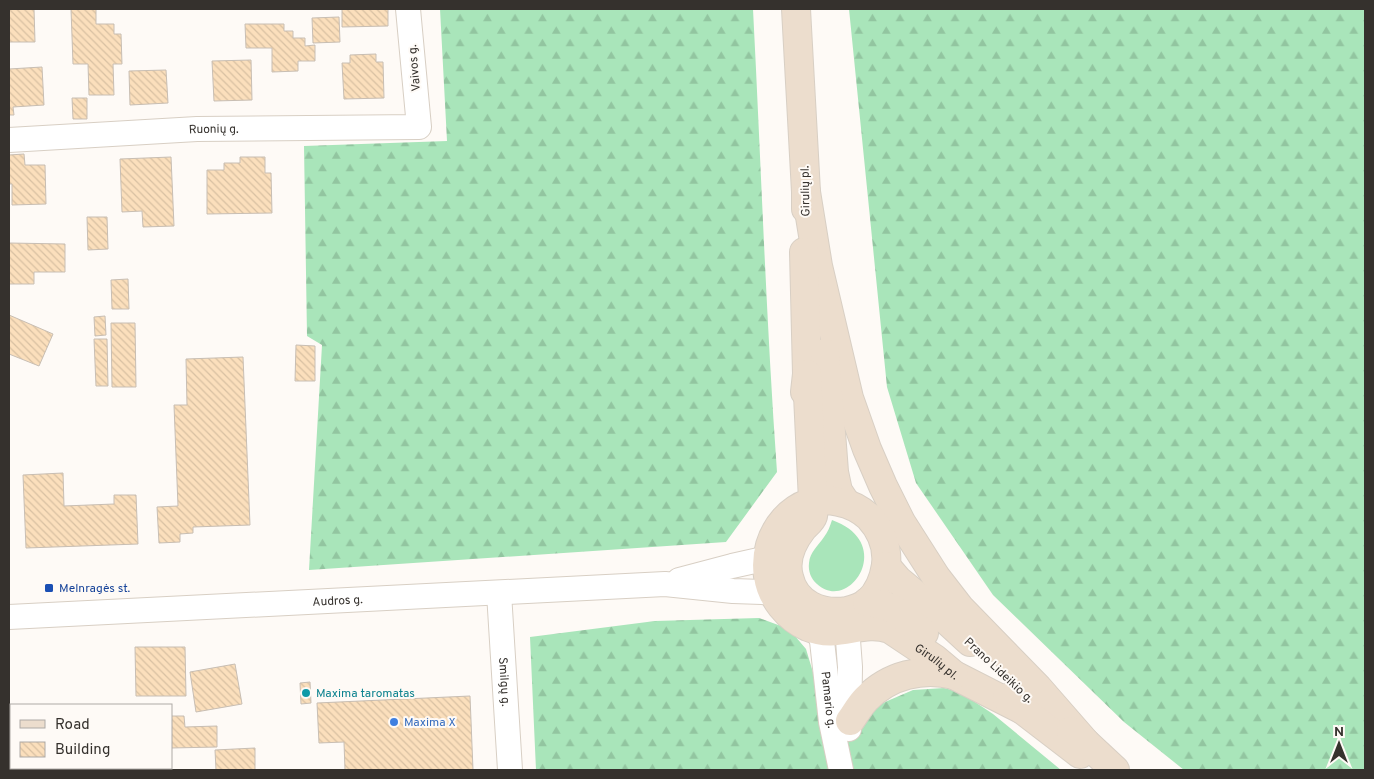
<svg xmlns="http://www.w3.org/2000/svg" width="1374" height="779" viewBox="0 0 1374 779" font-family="Overpass,sans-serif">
	<defs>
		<pattern id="forest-firs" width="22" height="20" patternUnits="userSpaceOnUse" patternTransform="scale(1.25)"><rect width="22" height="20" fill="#a9e5ba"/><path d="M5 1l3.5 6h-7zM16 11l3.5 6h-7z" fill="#92c5a0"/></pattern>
		<pattern id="building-back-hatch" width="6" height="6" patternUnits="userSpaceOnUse" patternTransform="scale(1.25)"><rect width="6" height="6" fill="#fbdfbc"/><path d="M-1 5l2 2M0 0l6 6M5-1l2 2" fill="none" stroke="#d8c0a2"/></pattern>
	</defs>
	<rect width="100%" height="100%" fill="#fefaf6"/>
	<path fill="#a9e5ba" d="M832 520C897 543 849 614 817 584 811 579 808 571 809 563 810 552 818 546 824 537 828 532 830 526 832 520Z"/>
	<path fill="url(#forest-firs)" d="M440 9H753C761 163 766 318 777 472L726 542 309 570 322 345 307 336 304 146 447 141Z
		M849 9H1365V770H1184L1124 722 993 595 916 483 887 387Z
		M759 618 789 629 806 649 818 689 825 740 885 702 913 690 944 688 960 692 993 714 1061 770H536L530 637 655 621Z"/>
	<path fill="url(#building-back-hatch)" stroke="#c8beb3" d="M9 9H34L35 42H9Z
		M71 9H96V24H114V34H121L122 64H113L114 95H89L88 64H73Z
		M342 9H388V26L342 27Z
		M339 17 340 42 313 43 312 18Z
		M245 24H284V31H293V38H305V46L315 45V61H298V71L272 72V48H246Z
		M376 54V62H383L384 98 344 99 342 63H350V55Z
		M251 60 252 100 214 101 212 61Z
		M42 67 44 105 13 107 14 115H9V69Z
		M166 70 168 103 130 105 129 71Z
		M72 98H87V119H73Z
		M24 154 25 165H45L46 204 12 205V184H9V155Z
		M171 157 174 226 143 227 142 211 122 212 120 159Z
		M240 157H265V173H271L272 213 207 214V170H224V163H240Z
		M87 217H107L108 249 88 250Z
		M9 243 65 244V272H34V284H9Z
		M128 279 129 309H112L111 280Z
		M9 315 53 334 39 366 9 354Z
		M105 316 106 335 95 336 94 317Z
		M111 323H135L136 387H112Z
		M94 339H107L108 386H96Z
		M296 345 315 346V381H295Z
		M243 357 250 525 193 527V533L180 534V542L159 543 157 507 178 506 174 405H187L186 359Z
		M63 473 64 506 114 504V495H136L138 544 26 548 23 475Z
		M135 647H185L186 696H136Z
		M235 664 242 704 196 712 190 672Z
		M310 682 311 703 301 704 300 683Z
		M470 696 473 770H345L344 742 319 743 317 703Z
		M171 716H184L185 727 217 726V747L171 748Z
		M255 748V770H216L215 750Z"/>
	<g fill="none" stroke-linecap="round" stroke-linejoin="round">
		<defs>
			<g id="street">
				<path id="s1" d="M9 140 197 129 419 127 408 9"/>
				<path d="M679 580 732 566 768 558"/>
				<path id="s2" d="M499 593 510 770"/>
				<path id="s3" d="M9 617 665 584 733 591 762 592 773 593"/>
				<path id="s4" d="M817 629 822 641 831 722 841 770"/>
				<path d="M849 729 850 667 848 640 850 629"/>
			</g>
			<g id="secondary">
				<path d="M796 9 806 192V209"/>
				<path d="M806 192 818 266 849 398 867 449 883 486 901 522 936 577 960 608 1038 688 1086 743"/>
				<path d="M804 252 807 374 805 392"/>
				<path d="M825 353 834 472 838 491 846 503"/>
				<path id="s5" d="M807 374 813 501C813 505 814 513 813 516 812 520 806 525 803 528 792 542 784 559 789 577 795 604 821 615 847 611 855 609 862 607 868 602 878 593 884 578 886 565 888 547 881 530 869 517 860 509 850 504 839 502 795 491 761 535 768 576 771 598 788 618 808 627 839 640 861 619 890 629L935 659 954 675 1021 709"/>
				<path d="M886 566 898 580 945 619 970 642"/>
				<path d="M867 602 884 605 893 609 924 633"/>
				<path d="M1007 698 1080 754"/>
				<path d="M850 721C855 714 860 705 866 699 889 675 923 667 954 675"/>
				<path d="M1071 731 1086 743 1115 770"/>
			</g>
		</defs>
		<use href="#street" stroke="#d8cfc4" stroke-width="26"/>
		<use href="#secondary" stroke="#d8cfc4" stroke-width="30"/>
		<use href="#street" stroke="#fff" stroke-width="24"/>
		<use href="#secondary" stroke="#ecddcd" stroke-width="28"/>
	</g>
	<rect fill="#1a4fb4" stroke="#fefaf6" stroke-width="2" x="44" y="583" width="10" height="10" rx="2.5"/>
	<circle fill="#0f9aa8" stroke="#fefaf6" stroke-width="2" cx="306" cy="693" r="5"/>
	<circle fill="#3f7fe0" stroke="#fefaf6" stroke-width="2" cx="394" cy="722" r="5"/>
	<g text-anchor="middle" stroke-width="4" stroke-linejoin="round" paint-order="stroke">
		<g font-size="12" fill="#35312d" stroke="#fefaf6">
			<text transform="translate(414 68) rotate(-95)" y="4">Vaivos g.</text>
			<text dy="4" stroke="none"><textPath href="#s1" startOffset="205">Ruonių g.</textPath></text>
			<text transform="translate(805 191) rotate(-91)" y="4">Girulių pl.</text>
			<text dy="4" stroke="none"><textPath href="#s3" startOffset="329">Audros g.</textPath></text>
			<text dy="4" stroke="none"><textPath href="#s5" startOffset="765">Girulių pl.</textPath></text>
			<text transform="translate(999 670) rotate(43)" y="4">Prano Lideikio g.</text>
			<text dy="4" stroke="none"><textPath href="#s2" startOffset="89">Smilgų g.</textPath></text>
			<text dy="4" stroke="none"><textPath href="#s4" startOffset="72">Pamario g.</textPath></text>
		</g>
		<g font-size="12" fill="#164399" stroke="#fefaf6" text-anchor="start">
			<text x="59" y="592">Melnragės st.</text>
		</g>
		<g font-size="12" fill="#0d838f" stroke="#fefaf6" text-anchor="start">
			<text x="316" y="697">Maxima taromatas</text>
		</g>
		<g font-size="12" fill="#366cbe" stroke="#fefaf6" text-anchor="start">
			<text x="404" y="726">Maxima X</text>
		</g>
	</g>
	<rect width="1374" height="779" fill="none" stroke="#35312d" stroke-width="20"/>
	<rect x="10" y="704" width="162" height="65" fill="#fefaf6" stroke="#aeaaa6"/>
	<rect x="20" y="720" width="25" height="8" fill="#ecddcd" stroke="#aeaaa6"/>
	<text x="55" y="729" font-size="15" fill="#35312d">Road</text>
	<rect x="20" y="742" width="25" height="15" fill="url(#building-back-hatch)" stroke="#aeaaa6"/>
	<text x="55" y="754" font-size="15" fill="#35312d">Building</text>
	<g transform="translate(1339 744)" stroke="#fefaf6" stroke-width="4" paint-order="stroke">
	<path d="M0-4L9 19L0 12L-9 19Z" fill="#35312d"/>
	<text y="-8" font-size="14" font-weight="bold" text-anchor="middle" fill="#35312d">N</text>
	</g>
</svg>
